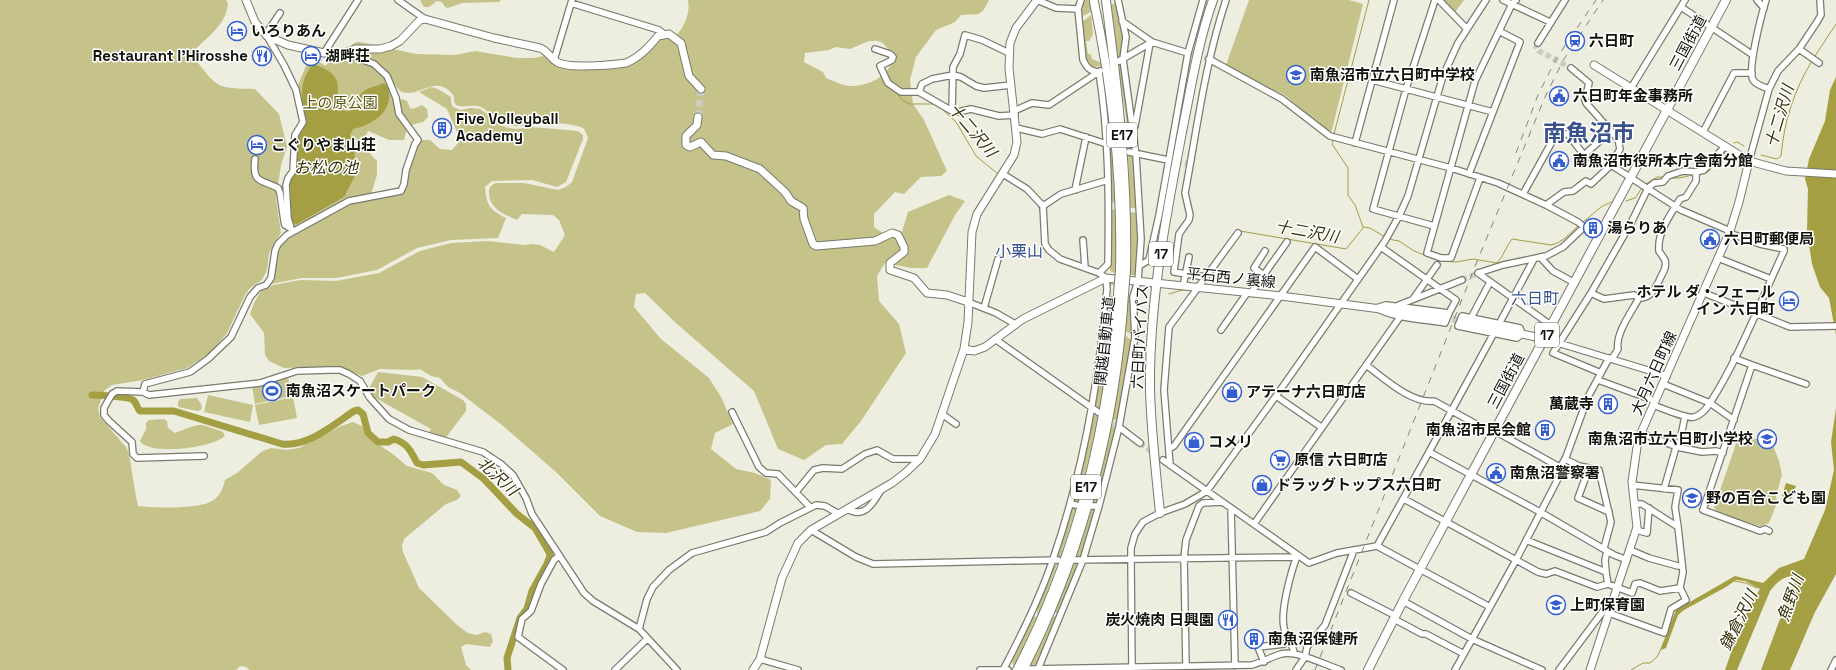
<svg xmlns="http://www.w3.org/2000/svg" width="1836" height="670" viewBox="0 0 1836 670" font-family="'Space Grotesk','Noto Sans JP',sans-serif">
	<rect width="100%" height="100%" fill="#edede0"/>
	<path fill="#c5c38a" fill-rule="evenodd" d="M0 0H226L228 3C226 25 210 34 195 50V59C218 89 217 88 255 89L279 114 287 147 281 165 276 199 281 233 269 253 267 270 262 280 250 288 245 295 227 333 210 353 187 368 143 380 112 385 104 391 98 408 100 417 126 447 129 454 136 497 138 506C153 508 197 509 210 502 219 498 223 489 225 480L237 473 261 452 271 448 286 450 299 448 341 426 353 422 362 426 368 437 394 455 407 466 432 473 444 485 457 490 461 496 457 500 446 504 404 539 402 546 403 552 419 588 457 625 468 633 477 635 485 632 491 634 493 641 490 647 466 644 461 647 466 665 471 670H250L246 667 240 666 236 670H0Z
		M420 0H501L499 2 462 3 448 8 445 7 442 2 437 1 429 7H424Z
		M688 0H989C980 19 978 13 961 15L955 22 936 30 916 57 910 80 913 104 924 120 947 171 941 176 921 177 904 194 895 192 874 214V227L883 233 901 235 908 212 949 195 965 201 955 215 927 268H911L885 263 877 276 879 301 899 324 906 353 861 421 842 444 826 445 804 460 778 449 754 391 676 323 645 293 636 294 634 307 661 339 709 378 721 397 733 424 715 433 711 449 736 469 755 473 771 480 770 499 760 511 666 533 637 532 600 516 556 472 502 425 460 393 448 387 440 378 431 376 420 369 416 370 380 369 362 376 347 370 333 367 284 368 269 361 265 355 264 333 250 314 254 303 261 291 273 285 301 280 336 281 379 273 420 251 451 243 488 241 524 245 531 244 540 245 554 252 565 235 559 220 553 215 522 214 517 220C504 214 489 209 489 192 489 187 491 185 496 183H524L558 190 566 187 572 182 588 138C587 135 585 131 584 129 577 122 539 123 529 124 524 125 518 127 513 126 502 126 491 112 481 107 471 102 452 114 454 96 436 72 420 98 402 92 397 91 389 73 384 68 376 59 364 58 353 53L351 47C353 43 355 42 360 42L416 54 455 55 475 51 517 58H534L543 56 548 58 554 65 576 70 614 69 627 67 636 63 650 51 660 39 665 38 672 39C683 31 691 13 688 0ZM869 41C872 41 877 40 881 42 889 46 894 62 888 69 881 80 862 87 849 86 841 85 834 81 826 78L823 72 804 62 805 53 829 50 836 47 850 49Z
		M1084 0H1090L1093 11 1081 17Z
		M1249 0H1349L1363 4 1332 130 1329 131 1324 129 1286 96 1226 65Z
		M1439 0H1464L1453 15Z
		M1116 3C1119 16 1131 49 1118 58L1111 5Z
		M1091 15 1093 34 1089 41H1086L1088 54H1091L1092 59 1102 63 1103 66 1092 67 1086 60 1082 22Z
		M345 53 383 71 399 114 408 125 404 140H389L368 131 362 145 377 161V175L370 197 401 191 418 140H430L440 149 452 150 458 143 459 137 447 109 419 92 431 87 438 89 451 97V102L453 107 461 110 470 108 480 109 505 127 516 129 532 127 578 131 583 135V139L566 182 557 187 532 180 492 181 485 187C487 206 489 209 506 218L498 238 451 240 417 248 377 270 336 278H301L266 285 271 278 275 251 292 232 286 185 293 171 295 135 303 122 296 90 308 61 319 62 326 66 330 56Z
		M1118 64 1122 65 1134 148 1132 150 1128 149 1126 118Z
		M1104 73 1111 139 1112 143 1109 139 1102 75Z
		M402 99 407 101 410 108 413 109 422 105 427 109 428 117 423 122 411 125 401 111 400 100Z
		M1111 148H1113L1116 204 1111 202 1109 150Z
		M1128 154 1135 157 1138 206 1136 208H1130Z
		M1116 208V264L1115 273 1110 271V267L1111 211Z
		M1130 212 1137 213C1138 229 1142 261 1135 275H1129Z
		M1108 296H1114L1112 322 1107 317Z
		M1128 299H1133V331L1131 334 1125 331Z
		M1107 324 1112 326 1100 410 1095 406 1106 326Z
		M1125 335 1131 340V344L1118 419 1114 420 1112 419Z
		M378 372 422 377 463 400 466 404V411L444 440 427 435 431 429 372 396 368 390Z
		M288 378 292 396 255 404 252 386Z
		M208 395 253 405 250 422 204 412Z
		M293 397 297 418 259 425 255 405Z
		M197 398 201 404 202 409 198 411 178 407V402L180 399Z
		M1097 414 1099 415 1078 503 1074 501 1092 417Z
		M164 419 167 421 168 428 175 433C201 423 197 422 223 432L225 436C212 448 150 456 140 441L146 429V423L149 420Z
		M1111 424 1116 429 1098 503 1092 504Z
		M1738 438 1750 442 1752 438 1763 441 1774 448 1779 461 1782 475 1776 496 1777 503 1769 523 1760 526 1720 514 1714 508Z
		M1076 508 1060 558 1056 556 1071 510Z
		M1090 509 1095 511 1082 557 1075 558Z
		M1058 562 1039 613H1038L1036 608 1054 566Z
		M1073 563 1078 565 1060 613H1053Z
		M1037 616 1015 665H1013L1011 658 1031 618Z
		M1056 616 1057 618 1037 664 1030 665 1052 617Z"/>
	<path fill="#a49f43" d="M312 65C318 65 321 67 327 70 344 80 335 92 339 109 360 118 352 99 363 92 368 87 378 86 384 83 388 86 389 90 389 94 391 114 369 126 353 129L350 135 354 147 356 174 344 197 297 224 292 223 290 182 295 175 297 164 298 137 306 122C301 101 298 84 312 65Z
		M1836 77V335L1829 298 1820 287 1812 264 1807 231 1808 189 1805 179 1809 159 1825 121 1830 90Z
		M1836 408V574L1815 612 1790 670H1761L1796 576C1784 575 1777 582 1770 591L1737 670H1725L1743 619 1760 589 1745 581 1736 580 1726 587 1684 610 1678 615 1666 648 1660 650 1676 610 1735 576 1763 583 1779 568 1804 559 1825 510 1834 470 1831 442Z
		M1786 483 1796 486 1791 499 1782 496Z"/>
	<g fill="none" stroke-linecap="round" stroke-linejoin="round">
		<path stroke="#a49f43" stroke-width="1" d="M1815 56 1836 24
			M886 86 897 93 903 101 910 104H935
			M941 108 956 122 976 156 998 174
			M1334 134 1369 0
			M1333 141 1332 144 1348 168V195L1355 205 1363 227
			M1734 143 1737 142 1744 146
			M1761 155 1777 159 1781 156C1784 122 1794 90 1812 61
			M1698 175 1709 171 1725 153
			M1004 178 1011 182
			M1669 178H1679L1693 175
			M1646 184 1657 177H1664
			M1022 189 1031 198
			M1626 201 1635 198 1642 188
			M1038 204 1040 211
			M1583 222 1601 207 1611 202
			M1363 227 1370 228 1385 237
			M1240 231 1346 249 1363 228
			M1042 234V246L1046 251
			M1388 239 1399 241 1414 251 1432 258
			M1048 253 1054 257
			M1441 261 1456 262 1473 259 1497 263C1504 256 1506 246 1512 239L1551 245C1562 243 1569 234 1578 226
			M1090 273 1100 277
			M1204 275 1215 260
			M1110 284H1116
			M1197 284 1201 279
			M1141 291 1145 292
			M1169 294 1182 290H1192
			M1734 581 1746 583 1757 588
			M1631 670 1643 663H1650L1657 657 1661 649"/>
		<path stroke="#a49f43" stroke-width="7" d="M92 395C98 395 130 397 133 400 136 402 137 408 140 411H174L282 444C308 447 333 425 354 411L358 410 363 414 368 433 378 442H388L394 439C407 443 411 451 417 463L423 465 461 462 484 479 517 514 535 528 549 552 550 556 547 564 532 591 527 609 520 618 507 658 508 670"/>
		<path stroke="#ccccc0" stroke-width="5.5" stroke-dasharray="5.5 3" stroke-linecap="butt" d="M1538 43 1536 47 1539 51 1571 68
			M1188 53 1209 59
			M1168 160 1190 164
			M1462 280 1478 273
			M1106 418 1119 427
			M1140 443 1163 460
			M1037 614 1053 615"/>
		<path stroke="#ccccc0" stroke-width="7" stroke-dasharray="7 3.5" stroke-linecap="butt" d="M698 117 701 89
			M1442 317 1462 321"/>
		<defs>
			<path id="minor" d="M398 0 425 19
				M1037 0 1056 8 1078 9
				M1081 0 1078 9 1083 60C1087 68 1090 71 1098 72
				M1439 0 1467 29
				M1503 0 1550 22
				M1757 0 1764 8
				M571 3 659 30 664 34
				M1681 7 1753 55
				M1122 21 1152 42 1188 53
				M266 34 280 13
				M267 36 284 65 296 90 303 122 295 135 293 171 288 178 286 185 288 218 292 232
				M1538 43 1565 0
				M875 49 890 54 893 57 892 60 880 66 888 83 901 92H919L952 111 958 112 971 109 999 116 1015 115
				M1799 49 1819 63
				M324 53 358 0
				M1209 59 1282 99 1330 136 1451 168 1498 183 1546 205 1578 222 1584 227 1563 247 1546 256 1503 265 1478 273
				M554 60 572 0
				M1119 61 1152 42
				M1571 68 1589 83 1585 100 1586 103 1618 139 1620 149 1611 165 1681 210 1730 231
				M1099 72C1109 136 1109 200 1108 264L1099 273
				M1372 80 1493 112
				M1631 88 1685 0
				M1769 89 1778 71 1799 49 1817 22 1821 15 1820 0
				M919 92 922 84 932 79 953 75 961 77 976 86 984 88 1011 85
				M952 111 953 67 960 54 965 35 982 40 1009 53
				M1014 111 1032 103 1049 105 1100 71
				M1135 126 1150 43
				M1016 128 1042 134 1060 129 1113 146
				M1703 132 1734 73H1752
				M1355 143 1394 0
				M1129 152 1168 160
				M1584 155 1611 131
				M255 159C252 184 261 179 278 188L280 193 284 221 285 225 290 228
				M1749 161 1769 89C1764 87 1756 85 1753 80 1747 69 1762 13 1766 0
				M1469 174 1520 42 1499 31
				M1480 178 1451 258H1441L1427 253 1475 81 1512 4 1516 0
				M1075 190 1086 137
				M1523 194 1554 138 1560 134H1568L1584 155 1611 165 1591 184 1586 181 1573 191 1564 192 1546 205
				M1043 206 1061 194 1108 180
				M1434 226 1373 209 1406 89 1435 0
				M1083 240 1085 268
				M1381 247 1456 300 1449 313
				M1540 257 1553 271 1575 283
				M1718 258 1771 279
				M1139 266 1149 260 1159 215 1188 53 1203 0
				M1478 273 1552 326
				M1264 275 1254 268 1265 251
				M1205 277 1174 272 1179 234 1189 220 1190 215 1185 193C1197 129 1205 63 1226 0
				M1183 286 1189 257
				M1251 293 1287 242
				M1591 293 1604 299 1634 295 1639 298
				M1704 293 1790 327 1836 326
				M1413 299 1437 265
				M968 302 996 313 1015 324
				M1386 305 1449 313 1445 323C1422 319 1397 319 1376 308Z
				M1399 305 1462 280
				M984 308 998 259
				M1462 316 1520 328 1522 334 1517 338 1458 326Z
				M1471 318 1490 282
				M1499 324 1534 259
				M1221 330 1247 293
				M1494 333 1429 452 1540 512 1614 555 1627 560
				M995 339 1098 412
				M1545 339 1667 376
				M1734 358 1752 365 1703 510 1760 531 1765 529 1769 531
				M1612 359 1618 349C1615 334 1632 311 1639 298 1651 298 1654 290 1659 281 1662 273 1667 269 1665 260L1659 251C1657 232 1671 214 1680 199L1686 197 1696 181V172
				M1366 365C1384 378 1411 404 1434 401L1494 434
				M1752 365 1806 384
				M1601 373 1553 353 1591 293 1631 223 1648 188 1654 183 1663 182 1668 176 1683 171 1696 172 1704 170 1725 146
				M1598 380 1655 401
				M1663 384 1710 403 1734 420
				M143 392 145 384 190 372 208 359 231 337 250 297 258 288 266 285 271 278 275 251 278 244 287 235 349 201 401 191 404 184 406 170 415 144 418 140 399 114 396 98 387 76 374 64 345 53
				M1276 396 1321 427
				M1653 405C1662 408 1686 419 1694 417 1701 415 1707 408 1710 403 1739 358 1761 300 1784 251V249L1760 244 1729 233
				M732 412 759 467 766 473 778 474 810 507
				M942 414 956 424
				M1119 427 1140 443
				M1641 433 1677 447 1702 452 1716 451 1723 453
				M1169 449 1174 446 1315 247 1358 279
				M204 456 137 458 133 454 132 442 109 421 104 415V408L112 394 117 391 143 392 149 395 260 383 297 371 329 370H340L349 374 360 381 370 398 389 419 409 430 483 452 501 464 513 475 526 498 532 514 584 593 593 601 639 629 677 670
				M1565 459 1579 466 1599 470 1611 522 1604 548
				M1163 460 1309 563 1337 553 1377 546 1490 607
				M1170 465 1164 390 1169 327 1238 233
				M1561 466 1566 457 1588 397 1609 358
				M1589 468 1578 498 1609 512
				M1632 485 1678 490 1675 507 1678 527
				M1664 489 1676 447 1679 446 1685 416
				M796 492 814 470 823 468 842 469 865 454 877 450 893 459H920
				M1404 499 1538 572 1546 574 1555 571 1597 587 1608 584
				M1070 504 1076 505
				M1634 504H1642L1678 527 1683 572 1680 588
				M1092 506H1099
				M1231 508 1235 666
				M847 509C865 519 873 503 881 490
				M1254 524 1400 317
				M811 530 856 557 873 564 1058 560
				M1636 530 1647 533 1649 508
				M1526 540 1606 572 1608 584 1632 593 1635 584 1640 583 1660 591 1680 588 1686 600 1671 609 1664 633 1609 613
				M1377 546 1429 452
				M1630 550 1649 558 1678 566H1682
				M559 556 554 560 541 584 531 611 522 619 518 637 563 670
				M1074 560 1296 557
				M1606 572 1605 560 1607 551
				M1351 593 1396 616
				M1403 601 1472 639 1542 670
				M1394 619 1422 634H1426L1464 654
				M639 629 647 599 653 587 669 570 692 553 766 532 780 523 816 505 825 506 839 514
				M1294 653C1293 644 1286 637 1284 628 1280 611 1291 572 1297 556
				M760 659 798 670
				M1264 662 1258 647 1284 644
				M1186 666 1184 558 1186 540 1199 506 1203 503 1222 502
				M1028 669 1252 665C1263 662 1271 657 1281 654 1297 650 1325 665 1341 670
				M1038 669 1083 560 1099 506 1119 427 1135 337 1133 297 1138 281 1141 239 1136 155 1123 59 1126 37 1118 0
				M615 670 647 639
				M980 670H1008
				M1003 670C1022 634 1040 598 1053 559 1083 472 1099 381 1107 289L1106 278 1099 273 1060 259 1049 250 1045 244 1043 206 1027 189 1003 174
				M1132 670 1131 559V548L1135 534 1143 522 1160 513 1185 504 1207 491 1276 396 1385 241 1399 216 1408 196 1443 76 1458 43 1486 0
				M1296 670 1305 657 1307 647 1325 625 1354 550
				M1455 670 1516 560 1563 469 1495 431
				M1559 670 1610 602
				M1831 670 1836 660"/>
			<path id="major" d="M246 0 255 22 267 36 288 45 324 53H345L355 49H380L391 46 400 41 420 20 425 19 494 38 540 48C548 51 550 58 557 62 568 69 613 65 626 63 640 57 649 47 658 36L669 34 681 43 689 76 701 89
				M1594 65 1749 161 1786 171 1836 174
				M698 117 697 125 686 136V145L690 147 701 142 713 155 726 156 760 169 785 192 791 201 803 208 804 219 813 244 816 246 875 241 892 233 898 235 904 247V252L890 263V270L914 278 927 293 947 295 968 302
				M1462 321 1545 339
				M964 349 974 351 985 347 1023 319 1106 278 1281 296 1442 317
				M753 670 760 659 782 578 798 543 811 530 892 483 905 473 920 459 935 434 964 349 968 322 972 232 977 214 1014 155 1017 142 1009 68 1010 43 1016 28 1037 0
				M1590 670 1637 527 1632 482 1637 447 1641 433 1730 231 1739 202 1749 161"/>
			<path id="highway" d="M1106 1C1118 91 1128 179 1126 270
				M1094 2C1113 91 1122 179 1120 270
				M1160 513C1156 472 1151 431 1150 389 1149 303 1166 216 1182 132 1191 88 1198 42 1213 0
				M1017 670C1077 554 1109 424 1118 294
				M1023 670C1082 554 1116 424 1124 294
				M1368 670 1403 601 1726 0"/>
		</defs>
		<use href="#minor" stroke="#7a7a6e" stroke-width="8"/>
		<use href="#major" stroke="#7a7a6e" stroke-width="9"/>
		<use href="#highway" stroke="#7a7a6e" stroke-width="10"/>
		<use href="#minor" stroke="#fff" stroke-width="5.5"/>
		<use href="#major" stroke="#fff" stroke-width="7"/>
		<use href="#highway" stroke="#fff" stroke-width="8"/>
		<path stroke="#85857c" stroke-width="1" stroke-dasharray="7 7" stroke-linecap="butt" d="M1516 153 1538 95 1556 59 1596 0
			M1315 670 1476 264 1545 97 1564 59 1603 0"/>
		<defs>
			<path id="highway-bridge" d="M1118 294 1120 270
				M1124 294 1126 270"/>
		</defs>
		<use href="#highway-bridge" stroke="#7a7a6e" stroke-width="10" stroke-linecap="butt"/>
		<use href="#highway-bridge" stroke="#fff" stroke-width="8"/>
	</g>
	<defs>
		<symbol id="hotel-ring" viewBox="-11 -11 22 22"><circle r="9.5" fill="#fff" stroke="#355fcf" stroke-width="1.5"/><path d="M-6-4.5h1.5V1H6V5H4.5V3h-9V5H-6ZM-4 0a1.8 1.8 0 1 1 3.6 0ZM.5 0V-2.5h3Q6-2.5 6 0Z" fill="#355fcf"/></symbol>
		<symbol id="station-ring" viewBox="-11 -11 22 22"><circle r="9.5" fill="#fff" stroke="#355fcf" stroke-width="1.5"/><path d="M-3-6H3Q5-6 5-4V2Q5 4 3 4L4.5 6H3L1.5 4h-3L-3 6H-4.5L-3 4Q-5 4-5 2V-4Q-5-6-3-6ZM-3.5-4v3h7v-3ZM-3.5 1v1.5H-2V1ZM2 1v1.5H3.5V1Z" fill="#355fcf"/></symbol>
		<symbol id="restaurant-ring" viewBox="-11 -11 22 22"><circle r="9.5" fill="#fff" stroke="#355fcf" stroke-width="1.5"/><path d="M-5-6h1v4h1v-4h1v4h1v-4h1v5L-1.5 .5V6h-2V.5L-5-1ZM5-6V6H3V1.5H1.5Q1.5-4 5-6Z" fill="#355fcf"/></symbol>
		<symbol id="school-ring" viewBox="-11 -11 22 22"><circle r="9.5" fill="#fff" stroke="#355fcf" stroke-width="1.5"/><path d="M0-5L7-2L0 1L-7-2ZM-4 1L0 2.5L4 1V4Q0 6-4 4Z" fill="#355fcf"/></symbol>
		<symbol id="civic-ring" viewBox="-11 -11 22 22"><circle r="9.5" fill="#fff" stroke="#355fcf" stroke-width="1.5"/><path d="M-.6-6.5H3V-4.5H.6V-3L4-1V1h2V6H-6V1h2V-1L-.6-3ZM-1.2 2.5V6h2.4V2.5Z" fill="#355fcf"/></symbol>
		<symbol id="building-ring" viewBox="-11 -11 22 22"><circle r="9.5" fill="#fff" stroke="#355fcf" stroke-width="1.5"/><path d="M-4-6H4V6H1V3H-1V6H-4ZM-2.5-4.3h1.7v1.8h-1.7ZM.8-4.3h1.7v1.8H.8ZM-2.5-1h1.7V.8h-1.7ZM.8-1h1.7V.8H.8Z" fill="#355fcf"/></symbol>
		<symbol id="stadium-ring" viewBox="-11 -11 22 22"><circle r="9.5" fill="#fff" stroke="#355fcf" stroke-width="1.5"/><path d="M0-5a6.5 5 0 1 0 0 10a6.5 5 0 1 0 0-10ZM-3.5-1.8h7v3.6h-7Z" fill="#355fcf"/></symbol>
		<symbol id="shop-ring" viewBox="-11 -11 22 22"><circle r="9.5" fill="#fff" stroke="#355fcf" stroke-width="1.5"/><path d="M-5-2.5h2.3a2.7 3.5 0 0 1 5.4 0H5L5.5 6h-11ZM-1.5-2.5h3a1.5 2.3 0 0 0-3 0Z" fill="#355fcf"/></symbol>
		<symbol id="supermarket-ring" viewBox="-11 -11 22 22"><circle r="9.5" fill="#fff" stroke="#355fcf" stroke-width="1.5"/><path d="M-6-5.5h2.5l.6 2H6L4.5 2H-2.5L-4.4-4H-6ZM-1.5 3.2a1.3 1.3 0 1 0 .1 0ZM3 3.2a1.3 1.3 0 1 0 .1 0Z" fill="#355fcf"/></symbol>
	</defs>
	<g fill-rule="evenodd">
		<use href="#hotel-ring" x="226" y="20" width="22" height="22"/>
		<use href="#station-ring" x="1564" y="30" width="22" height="22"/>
		<use href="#restaurant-ring" x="251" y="45" width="22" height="22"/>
		<use href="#hotel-ring" x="300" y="45" width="22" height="22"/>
		<use href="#school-ring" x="1285" y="64" width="22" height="22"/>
		<use href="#civic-ring" x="1548" y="85" width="22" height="22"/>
		<use href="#building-ring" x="431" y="117" width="22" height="22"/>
		<use href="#hotel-ring" x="246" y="134" width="22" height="22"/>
		<use href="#civic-ring" x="1548" y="150" width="22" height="22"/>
		<use href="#building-ring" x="1582" y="217" width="22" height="22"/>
		<use href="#civic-ring" x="1699" y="228" width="22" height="22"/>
		<use href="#hotel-ring" x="1778" y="290" width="22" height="22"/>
		<use href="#stadium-ring" x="261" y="380" width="22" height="22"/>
		<use href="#shop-ring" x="1221" y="381" width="22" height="22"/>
		<use href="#building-ring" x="1597" y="393" width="22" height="22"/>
		<use href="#building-ring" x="1534" y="419" width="22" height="22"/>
		<use href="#school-ring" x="1756" y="428" width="22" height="22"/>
		<use href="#shop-ring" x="1183" y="431" width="22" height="22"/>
		<use href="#supermarket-ring" x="1269" y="449" width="22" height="22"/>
		<use href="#civic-ring" x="1485" y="462" width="22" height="22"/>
		<use href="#shop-ring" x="1251" y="474" width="22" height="22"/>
		<use href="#school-ring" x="1681" y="487" width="22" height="22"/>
		<use href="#school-ring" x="1545" y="594" width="22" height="22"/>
		<use href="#restaurant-ring" x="1217" y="609" width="22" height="22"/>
		<use href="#building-ring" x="1243" y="628" width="22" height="22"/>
	</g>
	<g text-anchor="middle" stroke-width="3" stroke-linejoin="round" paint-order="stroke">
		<g fill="#fff" stroke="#595956" stroke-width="1">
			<rect x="1107" y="123" width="30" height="24" rx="3"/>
			<rect x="1149" y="242" width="24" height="24" rx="3"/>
			<rect x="1535" y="323" width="24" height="24" rx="3"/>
			<rect x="1071" y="475" width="30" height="24" rx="3"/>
		</g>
		<g font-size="14" font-weight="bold" fill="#12120d">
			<text x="1122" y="140">E17</text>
			<text x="1161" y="259">17</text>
			<text x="1547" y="340">17</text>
			<text x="1086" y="492">E17</text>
		</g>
		<g font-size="15" font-weight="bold" fill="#12120d" stroke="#fff" text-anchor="start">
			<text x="251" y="36">いろりあん</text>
			<text x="1589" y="46">六日町</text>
			<text x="248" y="61" text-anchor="end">Restaurant I'Hirosshe</text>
			<text x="325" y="61">湖畔荘</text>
			<text x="1310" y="80">南魚沼市立六日町中学校</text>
			<text x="1573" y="101">六日町年金事務所</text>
			<text x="456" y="124">Five Volleyball<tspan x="456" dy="17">Academy</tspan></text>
			<text x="271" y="150">こぐりやま山荘</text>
			<text x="1573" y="166">南魚沼市役所本庁舎南分館</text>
			<text x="1607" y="233">湯らりあ</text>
			<text x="1724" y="244">六日町郵便局</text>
			<text x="1775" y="297" text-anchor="end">ホテル ダ・フェール<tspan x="1775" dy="17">イン 六日町</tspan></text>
			<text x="286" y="396">南魚沼スケートパーク</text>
			<text x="1246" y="397">アテーナ六日町店</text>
			<text x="1594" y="409" text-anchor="end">萬蔵寺</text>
			<text x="1531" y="435" text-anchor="end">南魚沼市民会館</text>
			<text x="1753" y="444" text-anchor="end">南魚沼市立六日町小学校</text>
			<text x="1208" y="447">コメリ</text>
			<text x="1294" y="465">原信 六日町店</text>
			<text x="1510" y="478">南魚沼警察署</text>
			<text x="1276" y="490">ドラッグトップス六日町</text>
			<text x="1706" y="503">野の百合こども園</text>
			<text x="1570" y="610">上町保育園</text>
			<text x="1214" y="625" text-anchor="end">炭火焼肉 日興園</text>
			<text x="1268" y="644">南魚沼保健所</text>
		</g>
		<g font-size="15" fill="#12120d" stroke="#fff">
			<text transform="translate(1688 43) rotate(-62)" y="5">三国街道</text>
			<text transform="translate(1231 278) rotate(6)" y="5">平石西ノ裏線</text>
			<text transform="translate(1140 337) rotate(-87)" y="5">六日町バイパス</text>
			<text transform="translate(1105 341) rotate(-84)" y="5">関越自動車道</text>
			<text transform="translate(1654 373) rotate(-66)" y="5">大月六日町線</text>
			<text transform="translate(1506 381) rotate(-62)" y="5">三国街道</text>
		</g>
		<g font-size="15" fill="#5a5611" stroke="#fff">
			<text x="340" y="108">上の原公園</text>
		</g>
		<g font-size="16" font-style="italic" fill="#35330b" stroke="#fff">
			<text transform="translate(1779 116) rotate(-74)" y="6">十二沢川</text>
			<text transform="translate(973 130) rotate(50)" y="6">十二沢川</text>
			<text x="326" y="173">お松の池</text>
			<text transform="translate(1307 231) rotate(10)" y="6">十二沢川</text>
			<text transform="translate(498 476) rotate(43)" y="6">北沢川</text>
			<text transform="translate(1790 598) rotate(-70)" y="6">魚野川</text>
			<text transform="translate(1738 620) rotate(-64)" y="6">鎌倉沢川</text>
		</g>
		<g font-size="16" fill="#3a538d" stroke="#fff">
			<text x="1019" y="257">小栗山</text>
			<text x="1535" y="304">六日町</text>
		</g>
		<g font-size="23" font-weight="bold" fill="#3a538d" stroke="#fff">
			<text x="1589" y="141">南魚沼市</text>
		</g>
	</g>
</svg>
